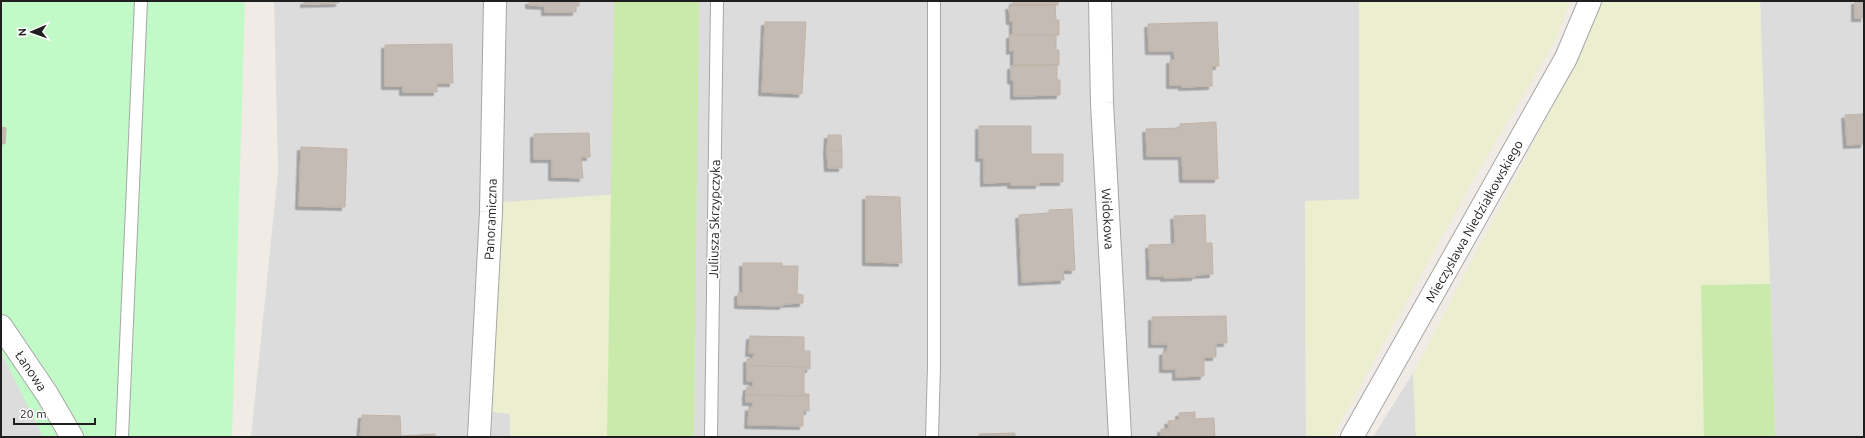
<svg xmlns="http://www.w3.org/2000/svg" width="1865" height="438" font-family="Ubuntu,sans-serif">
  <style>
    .residential { fill: #dddcdc }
    .farmland { fill: #eceed0 }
    .grass { fill: #c9eaab }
    .park { fill: #c2fac7 }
    .building { fill: #c4bcb4; stroke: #c1b3a7; filter: url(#shadow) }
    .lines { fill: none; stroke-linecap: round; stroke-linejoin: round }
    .service-casing { stroke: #a6a6a6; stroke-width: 14 }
    .minor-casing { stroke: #a6a6a6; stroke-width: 24 }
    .service { stroke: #fff; stroke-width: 12 }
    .minor { stroke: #fff; stroke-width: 22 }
    .labels { text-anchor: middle; stroke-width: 4; stroke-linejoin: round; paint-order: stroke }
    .street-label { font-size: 13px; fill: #1f1f1f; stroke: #fff }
  </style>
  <defs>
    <filter id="shadow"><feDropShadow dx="-3.5" dy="3.5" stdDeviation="0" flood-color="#0004"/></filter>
  </defs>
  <rect width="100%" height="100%" fill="#f0ece5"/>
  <!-- residential -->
  <g class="residential">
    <path d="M1 1 80 437H1Z"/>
    <path d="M274 1H1359L1360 200 1305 202 1306 437H251L278 172Z"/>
    <path d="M1760 1H1864V437H1775Z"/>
    <path d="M1413 373 1416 437H1373Z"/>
  </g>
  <!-- farmland -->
  <g class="farmland">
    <path d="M1359 1H1570L1555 41 1472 182 1332 437H1306L1305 201 1359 199Z"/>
    <path d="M1600 1H1760L1770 284 1701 285 1704 437H1416L1413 373 1579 56Z"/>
    <path d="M620 194 624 437H510V414L491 412 503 202Z"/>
  </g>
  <!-- grass -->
  <g class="grass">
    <path d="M614 1H699L694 437H607Z"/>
    <path d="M1770 284 1775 437H1704L1701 285Z"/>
  </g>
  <!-- park -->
  <path class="park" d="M1 1H245L232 437H43L1 352Z"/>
  <!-- building -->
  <g class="building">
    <path d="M304 1H339V3L304 4Z"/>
    <path d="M529 1H579V6H576V12H545V6L529 5Z"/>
    <rect x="1013" y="1" width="45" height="4"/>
    <rect x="1855" y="1" width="9" height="17"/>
    <path d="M1055 5 1056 20H1059V35H1013V21H1010L1009 6Z"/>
    <path d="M765 22H806L802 94 762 92Z"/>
    <path d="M1217 22 1219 66H1212V86L1182 87V85H1170V60H1175L1174 51H1149L1148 24Z"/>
    <path d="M1010 35H1056V50H1059V65H1014V50L1010 51Z"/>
    <path d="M452 44 453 83H437V92H403V86H385V45Z"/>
    <path d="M1057 65V80H1060V95L1014 96V81L1011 80V66Z"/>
    <path d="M1864 114V144L1847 145 1845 115Z"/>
    <path d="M1216 122 1218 179H1183L1182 156H1147L1146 129 1180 128V124Z"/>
    <path d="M979 126H1031V154H1063V182H1039V185H1011V182L984 183V158H979Z"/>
    <path d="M1 127 6 128 5 144 1 143Z"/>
    <path d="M589 133 590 157H581L583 178 552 177V159H534V134Z"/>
    <path d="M828 135H841L842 151H827Z"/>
    <path d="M301 147 347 149 345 207 299 206Z"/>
    <path d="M827 151H842V168H828Z"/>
    <path d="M866 196 900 197 902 263 866 262Z"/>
    <path d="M1072 209 1075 270H1063L1064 280 1022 282 1019 215 1049 213V210Z"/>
    <path d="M1205 215 1206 243H1212L1213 274 1195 275V277L1164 278V276H1150L1149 245 1175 244 1174 216Z"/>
    <path d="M743 263H782V266H798L797 294 803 295V303L783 304V306L738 305V293H743Z"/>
    <path d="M1226 316 1227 343H1216V357H1204V376L1176 377V369H1163V352L1167 351 1168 344H1152V317Z"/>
    <path d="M750 336 804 337V351H810V367L747 366V359H753L754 353H749Z"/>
    <path d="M747 366 810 367V369H804V394H809V396L746 395 747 387H753V381H747Z"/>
    <path d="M746 395 809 396V411H803V426L748 425 749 407 752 408 753 402H746Z"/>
    <path d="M1195 412V419L1214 418 1215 437H1161V429H1169L1168 421 1179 420V413Z"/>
    <path d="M362 415 400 416 401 436 435 434V437H360Z"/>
    <path d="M1015 433V437H979V434Z"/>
  </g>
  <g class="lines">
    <!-- service casing -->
    <g class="service-casing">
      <g id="service">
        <path d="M122 437 141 1"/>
        <path d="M711 437 717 1"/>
        <path d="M932 437 934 366V1"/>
      </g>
    </g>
    <!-- minor casing -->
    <g class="minor-casing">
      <g id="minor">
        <path id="s1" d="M1100 1 1102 103 1120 437"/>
        <path id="s2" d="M1 326 47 394 72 437"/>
        <path id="s3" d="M479 437 491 212 495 1"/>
        <path id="s4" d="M1352 437 1566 58 1590 1"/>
      </g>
    </g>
    <!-- service -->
    <use href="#service" class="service"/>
    <!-- minor -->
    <use href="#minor" class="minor"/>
  </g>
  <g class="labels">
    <!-- street labels -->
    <g class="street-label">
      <text dy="5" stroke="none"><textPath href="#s3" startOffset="218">Panoramiczna</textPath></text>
      <text transform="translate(714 219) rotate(-89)" y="5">Juliusza Skrzypczyka</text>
      <text dy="5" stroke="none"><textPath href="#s1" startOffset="218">Widokowa</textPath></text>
      <text dy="5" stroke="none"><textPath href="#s4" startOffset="248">Mieczysława Niedziałkowskiego</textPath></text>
      <text dy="5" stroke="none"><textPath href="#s2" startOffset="54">Łanowa</textPath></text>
    </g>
  </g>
  <!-- border -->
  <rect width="1865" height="438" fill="none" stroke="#1f1f1f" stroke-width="4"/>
  <!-- north arrow -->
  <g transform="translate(32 32) rotate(268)" stroke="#ffffff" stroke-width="3" paint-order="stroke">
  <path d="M0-3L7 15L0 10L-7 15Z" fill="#1f1f1f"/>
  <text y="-6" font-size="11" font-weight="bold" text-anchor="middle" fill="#1f1f1f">N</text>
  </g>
  <!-- scale -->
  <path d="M14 418v6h81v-6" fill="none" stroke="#1f1f1f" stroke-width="2"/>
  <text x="20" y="418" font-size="12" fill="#1f1f1f" stroke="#ffffff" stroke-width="3" paint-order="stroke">20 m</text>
</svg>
